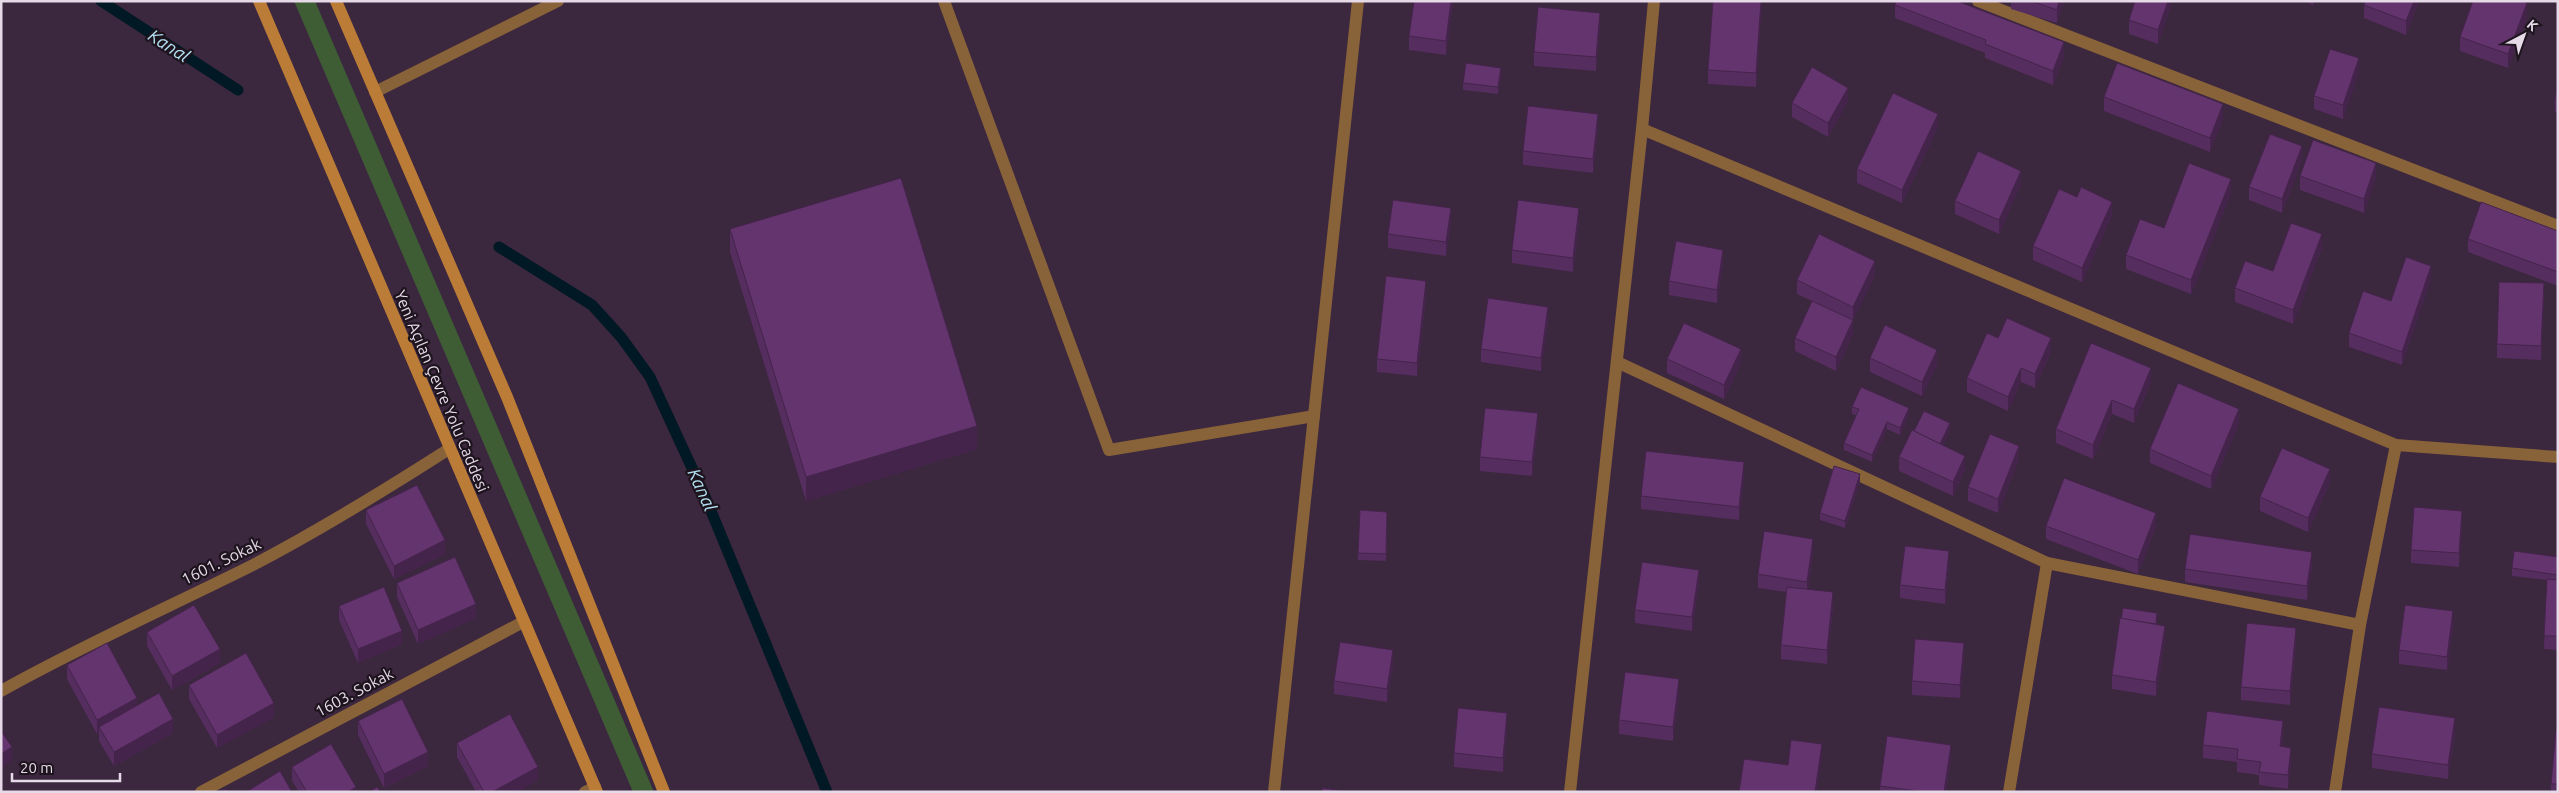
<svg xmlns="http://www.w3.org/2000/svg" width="2559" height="793" font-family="Ubuntu,sans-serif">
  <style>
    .green { fill: #3e5d35 }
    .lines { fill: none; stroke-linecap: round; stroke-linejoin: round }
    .stream { stroke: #001924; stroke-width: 11 }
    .service { stroke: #886239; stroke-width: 12 }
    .minor { stroke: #886239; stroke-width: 12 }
    .secondary { stroke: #ba7c37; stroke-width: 12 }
    .wall { fill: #552d5e }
    .shaded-wall { fill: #45244c }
    .building { fill: #63346d; stroke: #45244c }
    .labels { text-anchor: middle; stroke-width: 4.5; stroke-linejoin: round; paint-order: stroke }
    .street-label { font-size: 16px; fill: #e6d9e8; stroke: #1d141e }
    .water-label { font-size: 18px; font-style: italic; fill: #b3e1f4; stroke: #1d141e }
  </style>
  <rect width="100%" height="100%" fill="#3b273e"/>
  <!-- green -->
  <path class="green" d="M294 1H315L654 792H633Z"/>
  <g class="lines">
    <!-- stream -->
    <g class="stream">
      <path d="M101 1 238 90"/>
      <path d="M499 247 592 305 621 337 650 377 704 494 827 792"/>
    </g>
    <!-- service -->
    <g class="service">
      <path d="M944 1 1109 450 1314 416"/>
      <path d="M375 92 558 1"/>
    </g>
    <!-- minor -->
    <g class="minor">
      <path d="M1978 1 2558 226"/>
      <path d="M1642 129 2396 445 2558 457"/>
      <path d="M1617 362 2047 563 2360 625"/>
      <path d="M1 691C83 645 169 607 253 565 320 530 385 490 449 449"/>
      <path d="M201 792 523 622"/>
      <path d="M585 792 595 787"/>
      <path d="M1274 792 1358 1"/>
      <path d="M1570 792 1642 129 1654 1"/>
      <path d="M2009 792 2047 563"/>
      <path d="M2335 792 2360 625 2396 445"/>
    </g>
    <!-- secondary -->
    <g class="secondary">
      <path d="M259 1 597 792"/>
      <path d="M336 1 507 397 664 792"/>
    </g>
  </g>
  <!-- wall -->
  <g class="wall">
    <path d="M1453 1 1446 55 1409 50V36Z"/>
    <path d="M1713 1H1762L1756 87 1708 84V70Z"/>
    <path d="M2011 1H2064L2057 23 2011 9Z"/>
    <path d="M2135 1H2172L2158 44 2129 34V20Z"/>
    <path d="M2304 1H2314L2313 5Z"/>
    <path d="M2419 1 2406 35 2364 18V5Z"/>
    <path d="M1895 5 2064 56 2053 85 1985 58V53L1895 18Z"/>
    <path d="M2527 17 2508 68 2460 51V37Z"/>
    <path d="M1600 26 1596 71 1534 66V52Z"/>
    <path d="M2359 72 2343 119 2314 109V96Z"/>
    <path d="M1501 75 1498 94 1463 90V83Z"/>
    <path d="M2558 89V113L2555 112V98Z"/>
    <path d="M2104 97 2223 118 2210 152 2104 111Z"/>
    <path d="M1848 101 1828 137 1792 117V103Z"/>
    <path d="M1938 127 1902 203 1857 183V169Z"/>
    <path d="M1598 128 1593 173 1523 165V151Z"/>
    <path d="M2302 160 2282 213 2249 200V187Z"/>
    <path d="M2300 176 2376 177 2364 213 2300 190Z"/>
    <path d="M2021 184 1999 234 1955 214V201Z"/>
    <path d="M2231 193 2191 294 2126 269V255L2164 228Z"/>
    <path d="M2077 197 2112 215 2082 282 2033 260V246Z"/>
    <path d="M1579 221 1573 272 1512 263V250Z"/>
    <path d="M1451 222 1446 256 1388 248V234Z"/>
    <path d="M730 229 977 449 806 501 730 252Z"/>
    <path d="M2558 231V286L2468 252V239Z"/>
    <path d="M2322 248 2293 324 2235 302V288Z"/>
    <path d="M1723 264 1717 303 1669 295V281Z"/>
    <path d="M1875 275 1853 320V334L1836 371 1795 351V338L1812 301 1797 294V280Z"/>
    <path d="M2431 279 2402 365 2349 347V333L2391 301Z"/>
    <path d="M1426 295 1417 376 1377 372V359Z"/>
    <path d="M2544 297 2541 360 2497 358V344Z"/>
    <path d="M1548 321 1541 371 1481 362V349Z"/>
    <path d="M1998 338 2051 352 2035 388 2021 382 2008 411 1967 392V378Z"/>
    <path d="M2091 343 2151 382 2134 423 2112 414 2093 459 2056 443V429Z"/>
    <path d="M1870 358 1937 364 1922 396 1870 372Z"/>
    <path d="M1667 359 1741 363 1724 399 1667 373Z"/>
    <path d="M1852 407 1909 415 1900 435 1887 429 1872 462 1844 450V443L1856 415 1852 414Z"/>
    <path d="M2239 423 2211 489 2150 463V449Z"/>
    <path d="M1538 427 1532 476 1480 471V457Z"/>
    <path d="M1950 430 1943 445 1965 470 1953 496 1899 471V457L1914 431Z"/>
    <path d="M2019 459 1998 513 1968 501V487Z"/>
    <path d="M1744 475 1739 520 1641 509V496Z"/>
    <path d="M1860 481 1845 528 1820 520V513Z"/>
    <path d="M2330 483 2308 532 2260 511V497Z"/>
    <path d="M366 510 445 554 394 579 366 524Z"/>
    <path d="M1387 519 1386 561 1358 560V553Z"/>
    <path d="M2462 525 2459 567 2411 563V550Z"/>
    <path d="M2046 526H2156L2138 574 2046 539Z"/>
    <path d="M1813 552 1808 589 1833 606 1827 664 1781 659V645L1786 592 1758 588V574Z"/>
    <path d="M2558 557V650L2544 649 2547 580 2512 576V568Z"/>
    <path d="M1949 565 1945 604 1900 598V585Z"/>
    <path d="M2312 566 2307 600 2185 582V569Z"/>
    <path d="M397 583 476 618 418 644 397 597Z"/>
    <path d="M1699 584 1692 631 1635 623V610Z"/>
    <path d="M339 606 402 644 358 663 339 620Z"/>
    <path d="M2157 620V624L2165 639 2156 696 2112 689V675Z"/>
    <path d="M2453 625 2447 670 2399 664V650Z"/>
    <path d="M147 632 220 663 172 690 147 646Z"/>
    <path d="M2296 641 2290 705 2241 700V687Z"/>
    <path d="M1964 656 1960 698 1912 695V681Z"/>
    <path d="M1393 663 1387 702 1334 694V681Z"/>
    <path d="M67 665 137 705 173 733 114 766 99 741V732L97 734 67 679Z"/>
    <path d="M189 685 274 717 217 748 189 699Z"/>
    <path d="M1679 693 1673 741 1619 734V720Z"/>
    <path d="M358 721 428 766 384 788 358 735Z"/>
    <path d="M1507 726 1503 772 1454 767V753Z"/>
    <path d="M2558 730V792H2551V784Z"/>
    <path d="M2455 732 2448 779 2372 768V754Z"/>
    <path d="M2283 734 2282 746 2291 762 2288 789 2259 785V775L2237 772V762L2203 758V745Z"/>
    <path d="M457 743 538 780 517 792H476L457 757Z"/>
    <path d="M1951 758 1946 792H1880V786Z"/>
    <path d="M292 767 356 792H299L292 781Z"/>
  </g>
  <!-- shaded-wall -->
  <g class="shaded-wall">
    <path d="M1451 1H1453L1446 55V41Z"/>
    <path d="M1761 1H1762L1756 87V73Z"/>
    <path d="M2059 1H2064L2057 23V10Z"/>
    <path d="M2168 1H2172L2158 44V30Z"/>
    <path d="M2414 1H2419L2406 35V21Z"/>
    <path d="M2527 3V17L2508 68V54Z"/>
    <path d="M1600 13V26L1596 71V57Z"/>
    <path d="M2064 42V56L2053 85V71Z"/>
    <path d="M2359 58V72L2343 119V105Z"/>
    <path d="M1501 68V75L1498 94V87Z"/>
    <path d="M1848 88V101L1828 137V123Z"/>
    <path d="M2223 104V118L2210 152V138Z"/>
    <path d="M1598 114V128L1593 173V159Z"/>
    <path d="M1938 114V127L1902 203V190Z"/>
    <path d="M2302 146V160L2282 213V199Z"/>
    <path d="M2376 163V177L2364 213V199Z"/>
    <path d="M2021 171V184L1999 234V220Z"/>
    <path d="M2231 179V193L2191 294V280Z"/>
    <path d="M2112 202V215L2082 282V268Z"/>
    <path d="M1451 208V222L1446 256V242Z"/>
    <path d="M1579 208V221L1573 272V258Z"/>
    <path d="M2322 234V248L2293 324V310Z"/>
    <path d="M1723 250V264L1717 303V290Z"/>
    <path d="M1875 261V275L1853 320V334L1836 371V357L1853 321V307Z"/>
    <path d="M2431 266V279L2402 365V352Z"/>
    <path d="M1426 281V295L1417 376V363Z"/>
    <path d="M2544 283V297L2541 360V346Z"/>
    <path d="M1548 307V321L1541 371V358Z"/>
    <path d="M2051 338V352L2035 388V374Z"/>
    <path d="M1741 349V363L1724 399V385Z"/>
    <path d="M1937 350V364L1922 396V382Z"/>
    <path d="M2021 368V382L2008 411V397Z"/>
    <path d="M2151 368V382L2134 423V409Z"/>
    <path d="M2112 400V414L2093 459V445Z"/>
    <path d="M1909 408V415L1900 435V428Z"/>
    <path d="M2239 409V423L2211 489V476Z"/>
    <path d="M1538 413V427L1532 476V462Z"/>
    <path d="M1887 422V429L1872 462V455Z"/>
    <path d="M1950 423V430L1938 456V449Z"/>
    <path d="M977 426V449L806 501V477Z"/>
    <path d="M2019 446V459L1998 513V499Z"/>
    <path d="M1965 456V470L1953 496V482Z"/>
    <path d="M1744 462V475L1739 520V507Z"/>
    <path d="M2330 469V483L2308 532V518Z"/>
    <path d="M1860 474V481L1845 528V521Z"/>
    <path d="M2462 511V525L2459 567V553Z"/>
    <path d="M2156 513V526L2138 574V560Z"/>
    <path d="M1813 539V552L1807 596V582Z"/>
    <path d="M445 540V554L394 579V566Z"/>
    <path d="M1949 551V565L1945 604V590Z"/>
    <path d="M2312 552V566L2307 600V586Z"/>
    <path d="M1699 570V584L1692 631V617Z"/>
    <path d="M1833 592V606L1827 664V650Z"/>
    <path d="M476 604V618L418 644V630Z"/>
    <path d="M2453 611V625L2447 670V657Z"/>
    <path d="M2165 626V639L2156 696V682Z"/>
    <path d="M2296 628V641L2290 705V691Z"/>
    <path d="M402 631V644L358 663V649Z"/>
    <path d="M1964 643V656L1960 698V685Z"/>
    <path d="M220 649V663L172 690V676Z"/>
    <path d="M1393 650V663L1387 702V689Z"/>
    <path d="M1679 679V693L1673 741V727Z"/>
    <path d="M137 698V711L99 727V732L97 734V720Z"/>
    <path d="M274 703V717L217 748V735Z"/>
    <path d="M1507 713V726L1503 772V758Z"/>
    <path d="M2455 718V732L2448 779V765Z"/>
    <path d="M173 719V733L114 766V752Z"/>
    <path d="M2283 721V734L2280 760V746Z"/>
    <path d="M1822 744V758L1817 792H1815Z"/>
    <path d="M1951 745V758L1946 792H1944Z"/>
    <path d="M12 747V761L1 768V754Z"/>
    <path d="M2291 748V762L2288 789V775Z"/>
    <path d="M428 752V766L384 788V774Z"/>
    <path d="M538 767V780L517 792H492Z"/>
    <path d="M356 787V792H348Z"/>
  </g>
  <!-- building -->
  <g class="building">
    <path d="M1414 1H1451L1446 41 1409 36Z"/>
    <path d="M1713 1H1761L1756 73 1708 70Z"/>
    <path d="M1896 1H1957L2064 42 2053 71 1985 44 1986 40 1895 5Z"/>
    <path d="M2031 1H2059L2057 10Z"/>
    <path d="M2135 1H2168L2158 30 2129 20Z"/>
    <path d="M2365 1H2414L2406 21 2364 5Z"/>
    <path d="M2473 1H2522L2527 3 2508 54 2460 37Z"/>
    <path d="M1538 7 1600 13 1596 57 1534 52Z"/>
    <path d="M2330 49 2359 58 2343 105 2314 96Z"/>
    <path d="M1466 63 1501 68 1498 87 1463 83Z"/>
    <path d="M2117 63 2223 104 2210 138 2104 97Z"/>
    <path d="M1812 67 1848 88 1828 123 1792 103Z"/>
    <path d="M2558 89V99L2555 98Z"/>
    <path d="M1893 93 1938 114 1902 190 1857 169Z"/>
    <path d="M1528 106 1598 114 1593 159 1523 151Z"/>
    <path d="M2270 134 2302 146 2282 199 2249 187Z"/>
    <path d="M2313 140 2376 163 2364 199 2300 176Z"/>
    <path d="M1978 151 2021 171 1999 220 1955 201Z"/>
    <path d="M2189 163 2231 179 2191 280 2126 255 2140 219 2164 228Z"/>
    <path d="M901 178 977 426 806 477 730 229Z"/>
    <path d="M2081 187 2112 202 2082 268 2033 246 2059 189 2077 197Z"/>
    <path d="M1393 200 1451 208 1446 242 1388 234Z"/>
    <path d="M1518 200 1579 208 1573 258 1512 250Z"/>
    <path d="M2481 202 2558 231V272L2468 239Z"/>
    <path d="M2291 223 2322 234 2293 310 2235 288 2245 261 2273 271Z"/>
    <path d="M1819 234 1875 261 1853 307 1797 280Z"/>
    <path d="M1676 241 1723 250 1717 290 1669 281Z"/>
    <path d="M2406 257 2431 266 2402 352 2349 333 2363 291 2391 301Z"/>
    <path d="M1386 276 1426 281 1417 363 1377 359Z"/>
    <path d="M2499 282 2544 283 2541 346 2497 344Z"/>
    <path d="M1488 298 1548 307 1541 358 1481 349Z"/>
    <path d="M1812 301 1853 320 1836 357 1795 338Z"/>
    <path d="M2007 318 2051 338 2035 374 2021 368 2008 397 1967 378 1987 333 1998 338Z"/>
    <path d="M1684 323 1741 349 1724 385 1667 359Z"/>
    <path d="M1885 325 1937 350 1922 382 1870 358Z"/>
    <path d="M2091 343 2151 368 2134 409 2112 400 2093 445 2056 429Z"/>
    <path d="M2178 383 2239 409 2211 476 2150 449Z"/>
    <path d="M1861 387 1909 408 1900 428 1887 422 1872 455 1844 443 1859 409 1852 407Z"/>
    <path d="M1485 408 1538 413 1532 462 1480 457Z"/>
    <path d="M1924 411 1950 423 1940 444 1914 431Z"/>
    <path d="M1912 430 1965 456 1953 482 1899 457Z"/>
    <path d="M1990 434 2019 446 1998 499 1968 487Z"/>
    <path d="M2282 448 2330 469 2308 518 2260 497Z"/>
    <path d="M1646 451 1744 462 1739 507 1641 496Z"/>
    <path d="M1834 466 1860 474 1845 521 1820 513Z"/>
    <path d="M2064 478 2156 513 2138 560 2046 526Z"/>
    <path d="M417 485 445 540 394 566 366 510Z"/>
    <path d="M2414 507 2462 511 2459 553 2411 550Z"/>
    <path d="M1360 510 1387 512 1386 554 1358 553Z"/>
    <path d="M1764 531 1813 539 1807 582 1758 574Z"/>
    <path d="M2190 534 2312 552 2307 586 2185 569Z"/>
    <path d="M1905 546 1949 551 1945 590 1900 585Z"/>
    <path d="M2514 551 2558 557 2557 575 2512 568Z"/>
    <path d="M455 557 476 604 418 630 397 583Z"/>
    <path d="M1642 562 1699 570 1692 617 1635 610Z"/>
    <path d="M2547 579 2558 580V636H2544Z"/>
    <path d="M384 587 402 631 358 649 339 606Z"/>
    <path d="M1787 587 1833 592 1827 650 1781 645Z"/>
    <path d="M194 605 220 649 172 676 147 632Z"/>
    <path d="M2405 605 2453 611 2447 657 2399 650Z"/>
    <path d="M2123 608 2157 613 2156 624 2121 619Z"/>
    <path d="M2120 618 2165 626 2156 682 2112 675Z"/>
    <path d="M2247 623 2296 628 2290 691 2241 687Z"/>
    <path d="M1915 639 1964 643 1960 685 1912 681Z"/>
    <path d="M1340 642 1393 650 1387 689 1334 681Z"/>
    <path d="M107 643 137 698 97 720 67 665Z"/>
    <path d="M246 653 274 703 217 735 189 685Z"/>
    <path d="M1625 672 1679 679 1673 727 1619 720Z"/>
    <path d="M159 693 173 719 114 752 99 727Z"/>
    <path d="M402 699 428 752 384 774 358 721Z"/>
    <path d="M2379 707 2455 718 2448 765 2372 754Z"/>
    <path d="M1458 708 1507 713 1503 758 1454 753Z"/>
    <path d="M2207 711 2283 721 2280 746 2291 748 2288 775 2259 772 2261 762 2237 759 2238 749 2203 745Z"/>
    <path d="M510 714 538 767 492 792H484L457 743Z"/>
    <path d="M2556 730H2558V784H2551Z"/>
    <path d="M1 731 12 747 1 754Z"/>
    <path d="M1887 736 1951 745 1944 792H1924L1880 786Z"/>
    <path d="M1791 740 1822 744 1815 792H1739L1744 759 1788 765Z"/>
    <path d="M331 744 356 787 348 792H307L292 767Z"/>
    <path d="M280 771 292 792H246Z"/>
    <path d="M377 787 381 792H369Z"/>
    <path d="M1322 788 1352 792H1322Z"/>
    <path d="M226 789 228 792H221Z"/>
  </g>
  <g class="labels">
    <!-- street labels -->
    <g class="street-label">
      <text transform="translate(442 391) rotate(67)" y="6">Yeni Açılan Çevre Yolu Caddesi</text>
      <text transform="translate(221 561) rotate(-26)" y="6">1601. Sokak</text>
      <text transform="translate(354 692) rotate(-28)" y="6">1603. Sokak</text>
    </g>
    <!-- water labels -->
    <g class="water-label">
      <text transform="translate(169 46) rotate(33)" y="6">Kanal</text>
      <text transform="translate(702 490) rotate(66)" y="6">Kanal</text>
    </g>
  </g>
  <!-- border -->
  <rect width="2559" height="793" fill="none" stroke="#e6d9e8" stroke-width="5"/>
  <!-- north arrow -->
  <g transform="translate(2524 35) rotate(41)" stroke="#1d141e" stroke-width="4" paint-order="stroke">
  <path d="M0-4L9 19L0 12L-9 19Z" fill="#e6d9e8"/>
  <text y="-8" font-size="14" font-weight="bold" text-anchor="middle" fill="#e6d9e8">K</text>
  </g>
  <!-- scale -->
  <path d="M12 773v8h108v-8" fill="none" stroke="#e6d9e8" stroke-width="2.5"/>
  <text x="20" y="773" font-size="15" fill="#e6d9e8" stroke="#1d141e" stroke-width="4" paint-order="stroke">20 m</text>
</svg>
